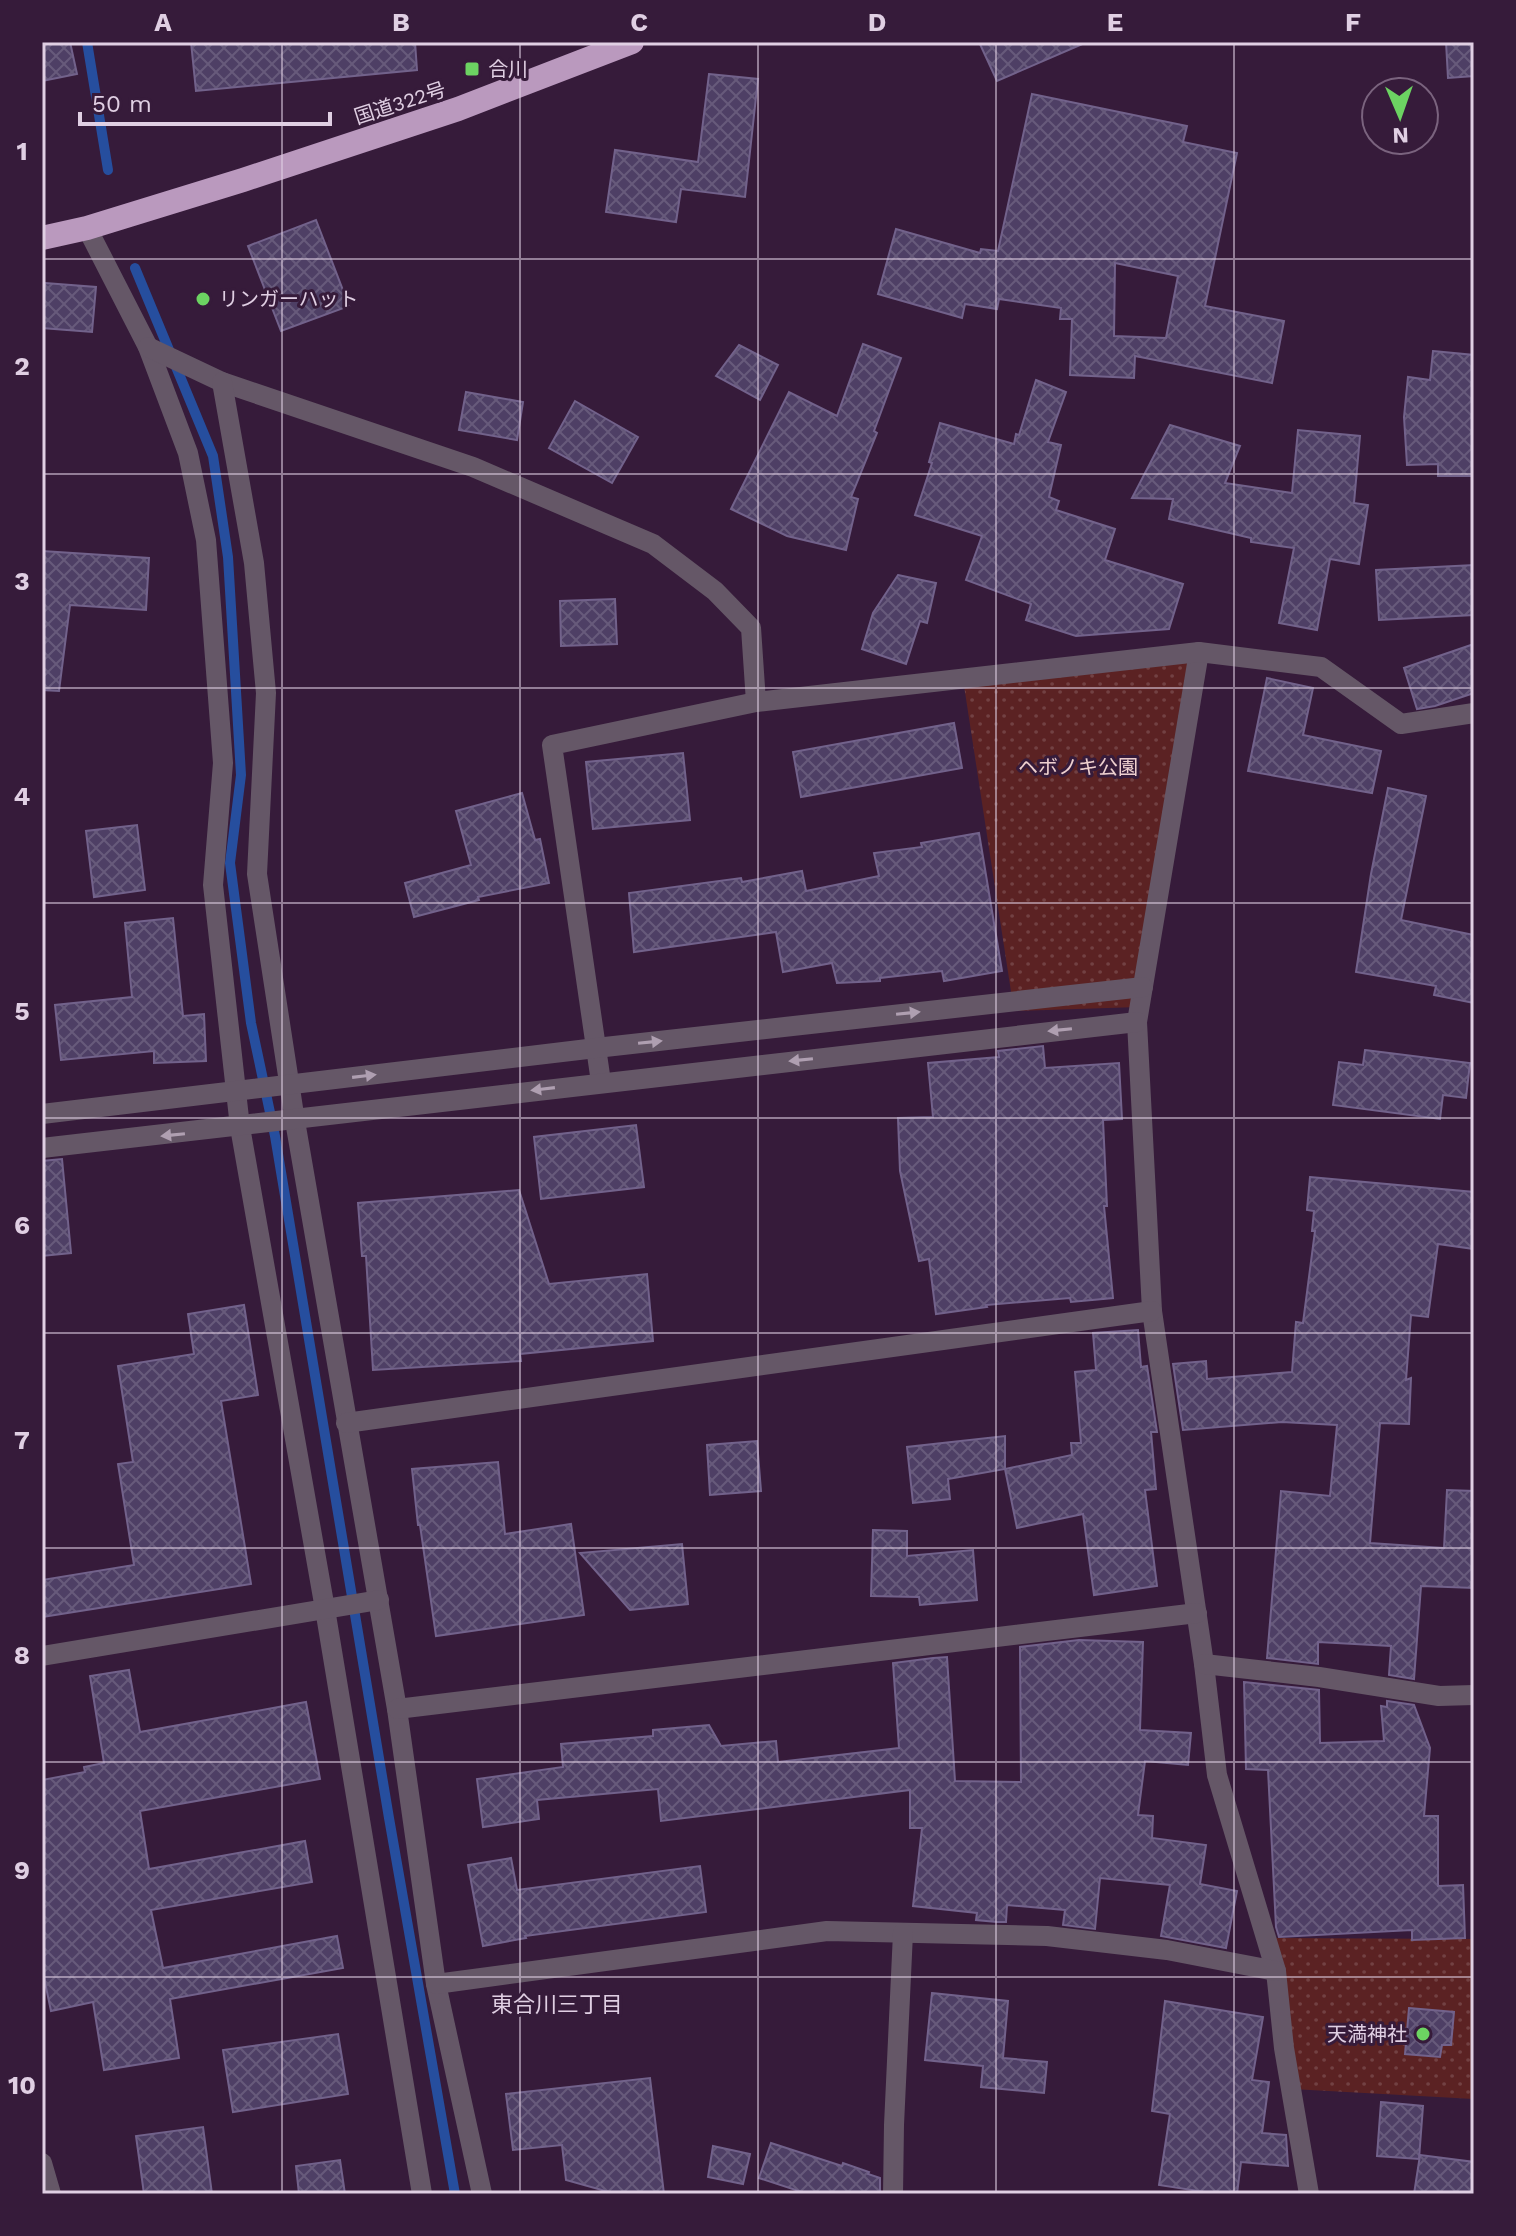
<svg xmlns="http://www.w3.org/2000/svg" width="1516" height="2236" font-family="'Work Sans','Noto Sans JP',sans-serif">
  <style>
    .grass { fill: url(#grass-dots) }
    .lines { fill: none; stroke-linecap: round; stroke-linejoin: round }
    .stream { stroke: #264e9e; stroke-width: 10 }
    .building { fill: url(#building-cross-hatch); stroke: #72628b; stroke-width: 2; fill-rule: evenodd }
    .minor { stroke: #655767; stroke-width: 20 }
    .highway { stroke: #ba99be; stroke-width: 24 }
    .oneway { fill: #af9fb1 }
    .grid { fill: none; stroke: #e0cfe3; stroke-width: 2; stroke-opacity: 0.55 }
    .poi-dot { fill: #6cd362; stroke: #361b3a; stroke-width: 3 }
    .labels { text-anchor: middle; stroke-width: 6; stroke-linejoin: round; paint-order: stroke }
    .poi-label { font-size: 20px; fill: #e0cfe3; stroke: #361b3a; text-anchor: start }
    .street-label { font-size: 20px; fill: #e0cfe3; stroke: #361b3a }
    .park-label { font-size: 20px; fill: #eed0cf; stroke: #361b3a }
    .neighbourhood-label { font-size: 22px; fill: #e0cfe3; stroke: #361b3a }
    .neatline { fill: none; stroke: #e0cfe3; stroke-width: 3 }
    .grid-label { font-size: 26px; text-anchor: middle; font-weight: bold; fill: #e0cfe3 }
  </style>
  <defs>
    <pattern id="grass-dots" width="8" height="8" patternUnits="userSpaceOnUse" patternTransform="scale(2)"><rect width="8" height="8" fill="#5b2223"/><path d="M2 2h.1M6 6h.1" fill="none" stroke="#724143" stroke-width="1.8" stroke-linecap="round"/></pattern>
    <pattern id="building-cross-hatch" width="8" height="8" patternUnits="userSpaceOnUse" patternTransform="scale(2)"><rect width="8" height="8" fill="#4e3f65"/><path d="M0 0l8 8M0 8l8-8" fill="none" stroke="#675a7b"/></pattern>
  </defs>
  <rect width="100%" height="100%" fill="#361b3a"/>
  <!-- grass -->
  <g class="grass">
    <path d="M1199 652 1138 1007 1014 1011 963 679Z"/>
    <path d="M1264 1931 1277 1938 1472 1939 1474 1942V2099L1292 2089Z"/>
  </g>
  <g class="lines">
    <!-- stream -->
    <g class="stream">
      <path d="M87 42 108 170"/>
      <path d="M135 268 213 456 228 557 241 775 230 863 251 1023 275 1136 389 1818 455 2194"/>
    </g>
  </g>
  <!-- building -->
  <g class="building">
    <path d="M42 42H70L77 74 42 81Z"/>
    <path d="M191 42H415L417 70 196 91Z"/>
    <path d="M979 42H1087L997 81Z"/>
    <path d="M1446 42H1474V76L1448 78Z"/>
    <path d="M709 74 758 79 745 197 681 189 676 222 606 212 615 150 698 162Z"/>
    <path d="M1032 94 1187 126 1183 142 1237 153 1205 306 1284 321 1272 383 1135 356 1134 378 1070 375 1072 319H1060L1061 308 999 299 997 309 965 304 962 318 878 294 896 229 980 253 981 249 998 251ZM1115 263 1178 276 1166 338 1114 336Z"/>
    <path d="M316 220 349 306 281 331 248 246Z"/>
    <path d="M45 283 96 287 92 332 42 328Z"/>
    <path d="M863 344 901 358 874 431 877 433 851 497 858 499 846 550 787 536 731 509 789 392 837 416Z"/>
    <path d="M739 345 778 365 760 400 716 376Z"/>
    <path d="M1433 351 1474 355V476H1438V464L1407 465 1404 417 1408 377 1430 380Z"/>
    <path d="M1036 380 1066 392 1048 442 1061 445 1049 497 1059 501 1056 510 1115 529 1105 560 1183 584 1169 629 1076 636 1026 620 1031 604 966 580 982 536 915 515 932 463 929 462 940 423 1014 444 1016 434 1019 435Z"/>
    <path d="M466 392 523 402 517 440 459 430Z"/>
    <path d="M575 401 638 437 612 483 549 448Z"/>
    <path d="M1170 425 1240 446 1225 483 1292 493 1298 430 1360 436 1354 503 1368 505 1359 564 1330 559 1317 630 1279 623 1294 548 1251 542V538L1169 519 1173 499 1132 498Z"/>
    <path d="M42 551 149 558 146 610 70 605 59 691 42 690Z"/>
    <path d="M1474 565V615L1379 620 1376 570Z"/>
    <path d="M898 575 936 583 927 623 920 621 906 664 862 649 873 613Z"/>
    <path d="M615 599 617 644 561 646 560 601Z"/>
    <path d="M1474 644V693L1435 706 1417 709 1404 668Z"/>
    <path d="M1267 678 1313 688 1303 735 1381 751 1372 793 1248 771Z"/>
    <path d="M954 723 962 768 801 797 793 752Z"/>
    <path d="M683 753 690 820 593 829 586 762Z"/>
    <path d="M1388 788 1426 796 1401 920 1474 935V1003L1434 995 1436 986 1356 972 1371 874Z"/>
    <path d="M522 793 535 840 540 839 549 883 478 897 479 900 414 917 405 883 471 865 456 811Z"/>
    <path d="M137 825 145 890 94 897 86 831Z"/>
    <path d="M979 833 1002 971 944 981 942 971 880 978V981L837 983 832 963 783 972 776 932 634 952 629 893 741 878 742 882 802 871 806 891 879 876 874 853 922 847 921 843Z"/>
    <path d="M173 918 183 1016 204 1014 206 1061 154 1063V1051L61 1060 55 1005 132 997 125 923Z"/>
    <path d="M1043 1046 1045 1068 1119 1063 1122 1119 1103 1120 1107 1206H1104L1113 1298 1071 1302 1070 1298 986 1305 987 1307 936 1314 929 1259 919 1261 900 1171 898 1118 933 1117 928 1063 999 1057 998 1051Z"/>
    <path d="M1365 1050 1470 1063 1466 1098 1443 1095 1440 1119 1333 1105 1339 1062 1363 1065Z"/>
    <path d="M636 1125 644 1187 541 1199 534 1137Z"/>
    <path d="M62 1159 71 1253 42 1256V1161Z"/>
    <path d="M1310 1177 1474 1192V1249L1438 1244 1428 1317 1411 1315 1406 1380 1411 1378 1409 1424 1380 1423 1370 1543 1444 1548 1447 1490 1474 1491V1588L1421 1586 1414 1679 1389 1675 1391 1646 1318 1642V1664L1267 1658 1281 1491 1330 1496 1337 1425 1282 1422 1183 1430 1173 1364 1206 1361 1207 1379 1292 1372 1296 1322 1303 1323 1315 1231H1312L1314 1211 1307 1210Z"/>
    <path d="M519 1190 549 1284 647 1274 653 1341 520 1354 521 1361 373 1370 366 1256H362L358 1203Z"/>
    <path d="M244 1305 258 1395 221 1401 251 1584 42 1617V1580L134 1565 118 1464 133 1462 118 1366 194 1354 188 1314Z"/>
    <path d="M1138 1330 1141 1367 1147 1366 1157 1432H1151L1156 1489 1145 1490 1157 1586 1094 1595 1083 1514 1017 1528 1005 1469 1072 1455 1071 1443H1081L1075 1372 1096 1370 1093 1333Z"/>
    <path d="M1005 1436V1469L948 1479 950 1499 913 1503 907 1447Z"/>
    <path d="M757 1441 761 1491 710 1495 707 1445Z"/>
    <path d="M498 1462 505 1534 571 1524 584 1615 436 1636 420 1525H418L412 1469Z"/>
    <path d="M873 1530 907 1531V1556L973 1550 977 1600 920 1605 919 1597 871 1596Z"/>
    <path d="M682 1544 688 1604 630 1610 580 1553Z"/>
    <path d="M1079 1640 1143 1642 1140 1730 1191 1733 1188 1765 1145 1761 1138 1815 1153 1816 1152 1838 1206 1845 1200 1884 1237 1891 1226 1948 1161 1936 1170 1885 1100 1878 1095 1929 1063 1925 1065 1910 1007 1905 1006 1922H997L976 1920 977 1913 913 1906 922 1828H910V1790L661 1821 658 1789 537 1800 539 1819 483 1827 477 1779 563 1767 561 1744 653 1736V1730L709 1725 721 1746 776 1741 778 1762 899 1748 893 1663 933 1658 947 1657 955 1781 1021 1782 1020 1647Z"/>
    <path d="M129 1670 140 1732 306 1702 320 1779 140 1811 149 1869 305 1841 312 1882 151 1910 163 1968 337 1936 343 1968 170 1999 179 2058 104 2070 93 2002 51 2011 42 1968V1780L85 1772 84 1767 104 1763 90 1676Z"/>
    <path d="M1244 1682 1319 1690 1320 1743 1384 1741 1381 1706 1387 1707V1701L1414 1705 1430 1748 1424 1816H1438V1886L1463 1885 1465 1938 1412 1940V1930L1279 1937 1276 1927 1268 1770 1246 1769Z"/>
    <path d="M511 1858 517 1890 700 1866 706 1912 525 1936 526 1938 483 1946 468 1865Z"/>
    <path d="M932 1993 1008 2001 1003 2058 1047 2062 1044 2093 981 2087 983 2066 925 2060Z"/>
    <path d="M1165 2001 1263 2017 1252 2080 1269 2082 1262 2133 1286 2135 1288 2166 1241 2162 1237 2194H1218L1159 2185 1170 2114 1152 2111Z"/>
    <path d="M1409 2008 1454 2012 1451 2045H1442L1440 2057 1405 2054Z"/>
    <path d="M338 2034 348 2094 233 2112 223 2050Z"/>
    <path d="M650 2078 664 2194H616L566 2180 562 2145 513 2150 506 2094Z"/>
    <path d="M1381 2102 1423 2106 1419 2159 1377 2156Z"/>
    <path d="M203 2127 212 2194H144L136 2136Z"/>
    <path d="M771 2143 842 2166 843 2163 869 2172 868 2174 880 2178V2194H808L759 2178Z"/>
    <path d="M713 2146 750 2154 743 2184 708 2177Z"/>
    <path d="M1420 2155 1474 2162V2194H1414Z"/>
    <path d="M340 2160 345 2194H299L296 2166Z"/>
  </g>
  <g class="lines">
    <!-- minor -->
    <g class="minor">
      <path d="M87 228 148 347 188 453 206 540 223 763 213 885 240 1127 325 1609 422 2194"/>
      <path d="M148 347 222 382 473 467 653 544 715 591 751 628 756 702"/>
      <path d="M222 382 254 563 266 693 257 874 295 1121 397 1709 436 1984 482 2194"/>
      <path d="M1199 652 1137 1022 1152 1311 1204 1664 1217 1775 1276 1971 1284 2048 1309 2194"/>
      <path d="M601 1082 552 745 756 702 1199 652 1321 667 1401 724 1474 713"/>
      <path d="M42 1114 596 1048 1143 987"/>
      <path d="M42 1148 1137 1022"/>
      <path d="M346 1423 1152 1311"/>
      <path d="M42 1656 379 1600"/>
      <path d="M1204 1664 1319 1677 1439 1696 1474 1695"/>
      <path d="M397 1709 1197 1613"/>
      <path d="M436 1984 827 1931 1047 1936 1167 1950 1276 1971"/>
      <path d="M42 2163 51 2194"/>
      <path d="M893 2194 894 2125 903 1933"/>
    </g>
    <!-- highway -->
    <path class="highway" d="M42 238 87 228 243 180 458 109 632 42"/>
  </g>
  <!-- one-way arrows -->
  <defs><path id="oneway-solid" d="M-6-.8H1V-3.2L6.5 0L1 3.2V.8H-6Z" transform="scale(2)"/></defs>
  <g class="oneway">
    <use href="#oneway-solid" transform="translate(908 1013) rotate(-6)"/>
    <use href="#oneway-solid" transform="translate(1060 1030) rotate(174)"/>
    <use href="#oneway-solid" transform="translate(650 1042) rotate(-6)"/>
    <use href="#oneway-solid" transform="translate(801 1060) rotate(174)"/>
    <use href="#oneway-solid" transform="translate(364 1076) rotate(-7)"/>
    <use href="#oneway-solid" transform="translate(543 1089) rotate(173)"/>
    <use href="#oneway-solid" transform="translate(173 1135) rotate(174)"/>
  </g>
  <!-- grid -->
  <path class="grid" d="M282 42V2194M520 42V2194M758 42V2194M996 42V2194M1234 42V2194M42 259H1474M42 474H1474M42 688H1474M42 903H1474M42 1118H1474M42 1333H1474M42 1548H1474M42 1762H1474M42 1977H1474"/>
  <!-- markers -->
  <g class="poi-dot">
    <rect x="464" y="61" width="16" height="16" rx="4"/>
    <circle cx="203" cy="299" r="8"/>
    <circle cx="1423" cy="2034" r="8"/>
  </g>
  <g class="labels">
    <!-- poi labels -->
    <g class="poi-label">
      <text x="488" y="76">合川</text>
      <text x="219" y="306">リンガーハット</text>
      <text x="1407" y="2041" text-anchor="end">天満神社</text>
    </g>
    <!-- street labels -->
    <g class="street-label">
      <text transform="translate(400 103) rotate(-18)" y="7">国道322号</text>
    </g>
    <!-- park labels -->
    <g class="park-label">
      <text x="1078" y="774">ヘボノキ公園</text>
    </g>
    <!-- neighbourhood labels -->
    <g class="neighbourhood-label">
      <text x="557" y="2012">東合川三丁目</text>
    </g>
  </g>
  <!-- border -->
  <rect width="1516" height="2236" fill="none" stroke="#361b3a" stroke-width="88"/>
  <!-- north arrow -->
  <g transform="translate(1400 116) rotate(178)"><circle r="38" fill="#361b3a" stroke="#7a637e" stroke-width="2"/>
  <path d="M0-6L14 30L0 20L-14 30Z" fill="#6cd362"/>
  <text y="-12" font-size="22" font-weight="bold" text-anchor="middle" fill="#e0cfe3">N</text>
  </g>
  <!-- scale -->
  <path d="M80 112v12h250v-12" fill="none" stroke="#e0cfe3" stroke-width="4"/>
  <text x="92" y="112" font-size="24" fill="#e0cfe3" stroke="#361b3a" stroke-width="6" paint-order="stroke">50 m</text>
  <rect x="44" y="44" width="1428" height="2148" class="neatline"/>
  <g class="grid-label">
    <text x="163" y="31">A</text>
    <text x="401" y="31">B</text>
    <text x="639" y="31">C</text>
    <text x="877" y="31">D</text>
    <text x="1115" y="31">E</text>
    <text x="1353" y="31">F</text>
    <text x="22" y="160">1</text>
    <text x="22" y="375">2</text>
    <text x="22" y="590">3</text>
    <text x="22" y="805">4</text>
    <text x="22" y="1020">5</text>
    <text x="22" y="1234">6</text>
    <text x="22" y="1449">7</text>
    <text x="22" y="1664">8</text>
    <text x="22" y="1879">9</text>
    <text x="22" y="2094">10</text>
  </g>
</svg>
